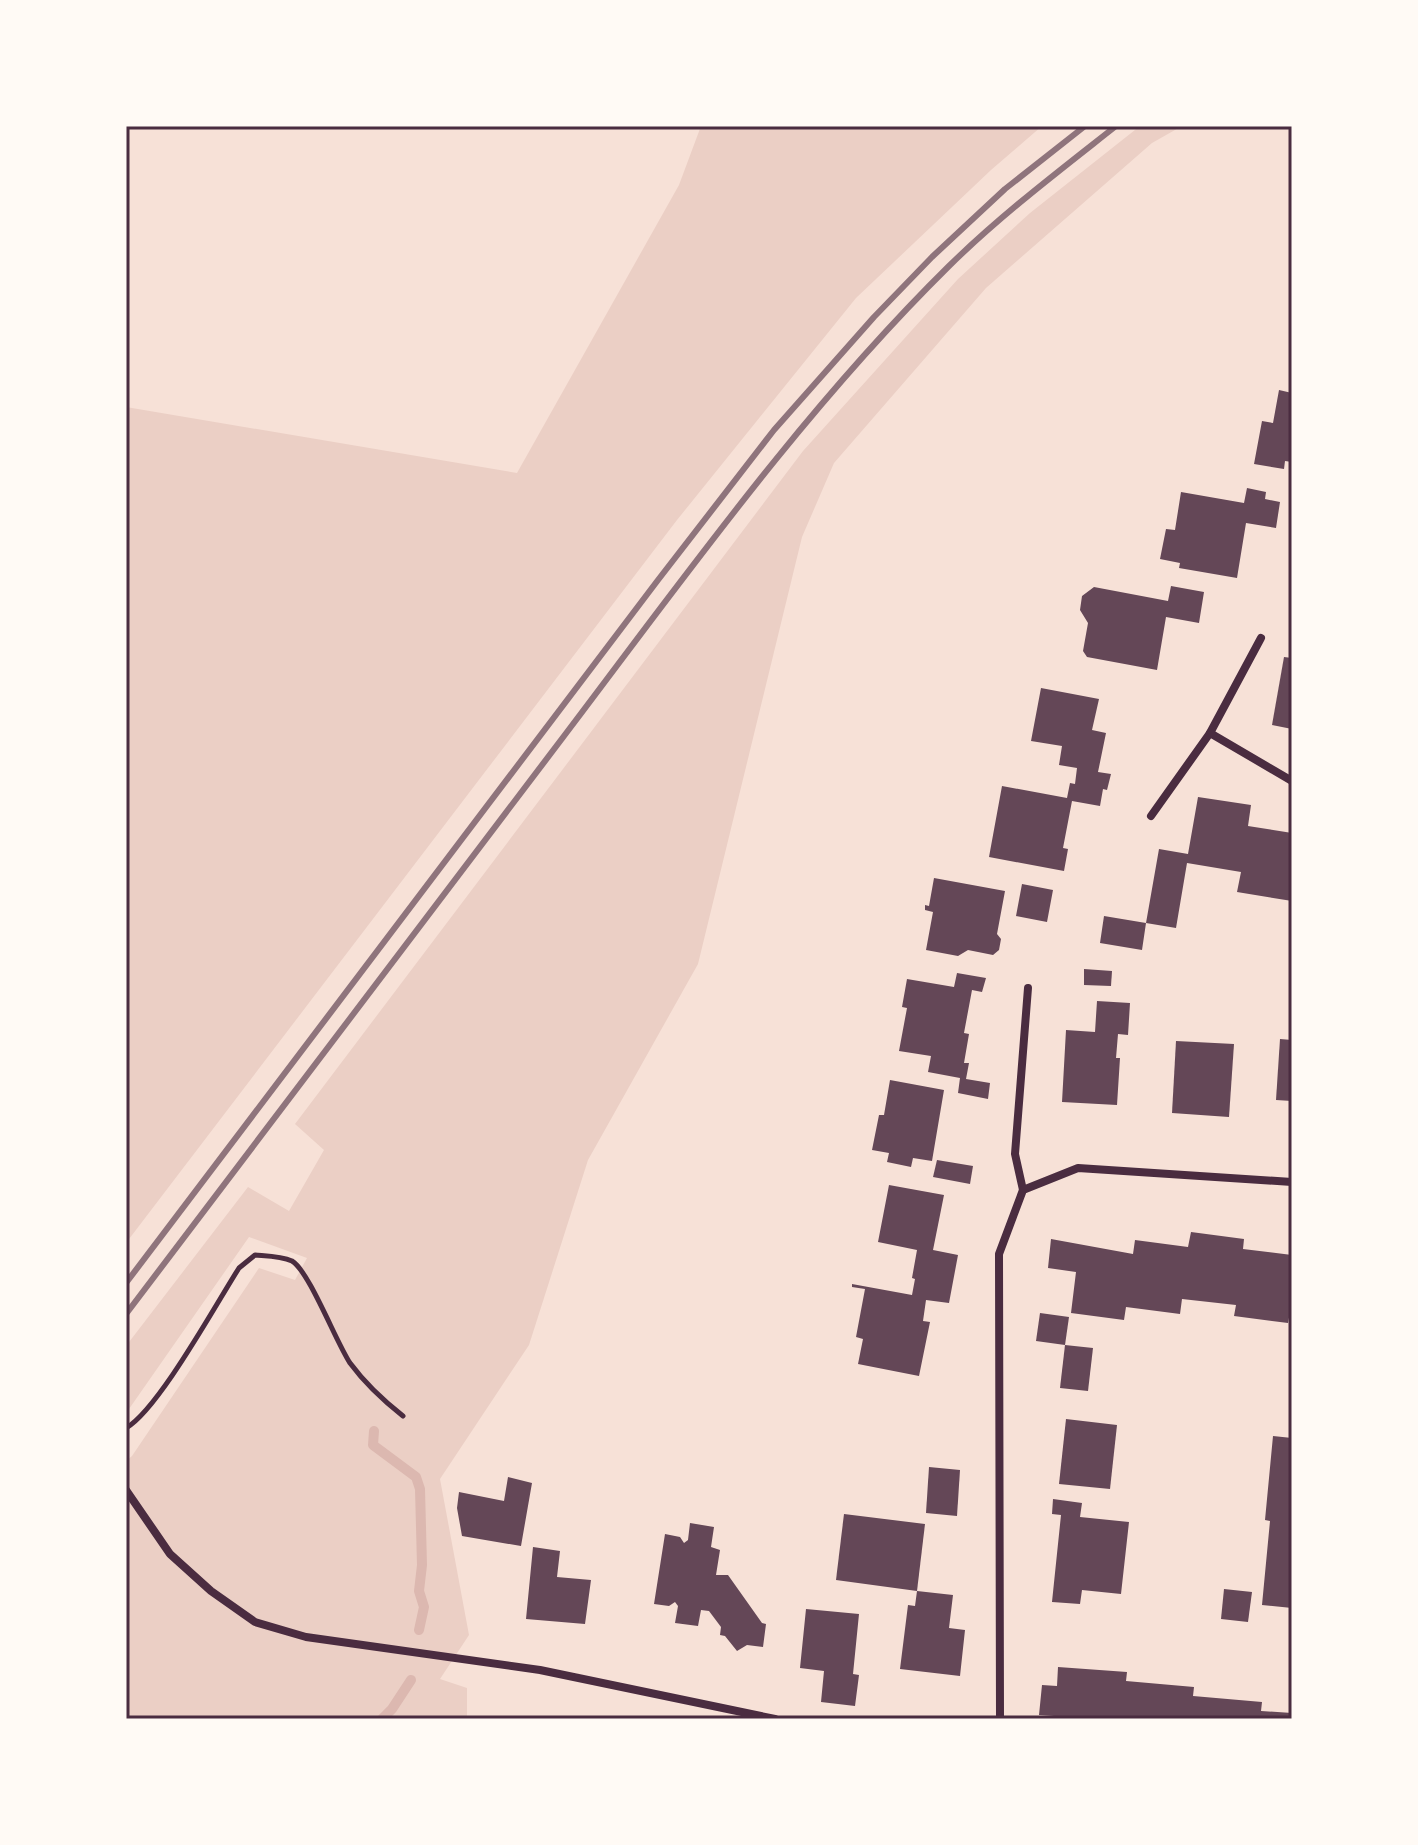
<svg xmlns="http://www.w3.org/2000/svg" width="1418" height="1845" font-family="Literata,serif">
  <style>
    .green { fill: #ebcfc5 }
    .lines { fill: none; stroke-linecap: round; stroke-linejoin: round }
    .stream { stroke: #dcb8b0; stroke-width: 10 }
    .building { fill: #644757 }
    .path { stroke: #4a2c40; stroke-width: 5 }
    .minor { stroke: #4a2c40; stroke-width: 8 }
    .rail { stroke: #8f747c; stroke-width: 6 }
    .neatline { fill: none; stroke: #4a2c40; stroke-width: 3 }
  </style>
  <rect width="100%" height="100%" fill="#f7e1d7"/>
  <!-- green -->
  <g class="green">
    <path d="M701 126H1042L991 170 856 298 677 520 126 1243V407L517 473 679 185Z"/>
    <path d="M1140 126H1182L1152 143 986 288 834 463 802 537 698 964 588 1160 529 1345 440 1479 469 1635 440 1679 467 1688V1719H126V1461L132 1456 259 1268 295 1280 307 1258 249 1237 129 1409 126 1407V1346L248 1187 289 1211 324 1150 295 1124 803 451 958 279 1030 213Z"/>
  </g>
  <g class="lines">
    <!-- stream -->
    <g class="stream">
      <path d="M374 1431 373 1445 416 1477 420 1489 422 1565 419 1591 424 1607 419 1630"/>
      <path d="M382 1719 392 1709 411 1680"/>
    </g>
  </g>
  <!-- building -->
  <g class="building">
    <path d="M1279 390 1292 393V462L1285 461 1284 469 1254 464 1262 421 1273 423Z"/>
    <path d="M1247 488 1266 492 1265 499 1280 502 1276 528 1246 523 1237 578 1179 568 1180 563 1160 559 1166 529 1175 530 1181 492 1244 503Z"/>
    <path d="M1171 586 1204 592 1199 623 1166 617 1157 670 1087 657 1083 651 1088 623 1080 610 1082 596 1094 587 1168 601Z"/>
    <path d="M1284 657 1292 658V729L1272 725Z"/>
    <path d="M1041 688 1099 699 1092 730 1106 733 1098 772 1111 774 1107 790 1103 789 1100 806 1072 801 1063 848 1068 849 1064 871 989 857 1002 786 1067 798 1070 783 1075 784 1077 768 1059 765 1062 746 1031 741Z"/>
    <path d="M1198 797 1251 805 1248 826 1292 833V901L1237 892 1241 872 1187 863 1176 928 1146 923 1142 950 1100 943 1104 916 1146 923 1159 849 1188 854Z"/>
    <path d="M934 878 1005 891 997 934 1001 939 999 950 993 955 968 950 958 956 926 950 933 912 925 910V905L929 906Z"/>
    <path d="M1022 884 1053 890 1047 922 1016 916Z"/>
    <path d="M1084 969 1112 971 1111 986 1084 985Z"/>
    <path d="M957 973 986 978 982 992 972 990 964 1033 969 1034 964 1063H969L966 1079 990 1083 988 1099 958 1093 960 1078 928 1072 931 1056 899 1051 907 1008 902 1007 907 979 954 987Z"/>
    <path d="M1097 1001 1130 1003 1128 1035 1118 1034 1116 1058H1120L1117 1105 1062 1102 1066 1030 1095 1032Z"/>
    <path d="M1280 1039 1292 1040V1101L1276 1100Z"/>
    <path d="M1176 1041 1234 1044 1229 1117 1172 1113Z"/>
    <path d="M890 1080 944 1090 932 1161 913 1158 911 1167 887 1162 889 1153 872 1150 879 1115H884Z"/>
    <path d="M937 1160 973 1166 970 1184 933 1177Z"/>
    <path d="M889 1185 944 1195 933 1250 958 1255 949 1303 926 1300 923 1321 930 1322 919 1376 858 1364 863 1339 856 1337 865 1289 852 1287V1284L912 1295 915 1279 912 1278 917 1250 878 1242Z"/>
    <path d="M1191 1232 1244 1239 1243 1249 1292 1255V1312H1290L1288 1323 1234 1316 1236 1305 1182 1299 1180 1314 1126 1307 1124 1320 1071 1313 1076 1272 1048 1268 1051 1239 1133 1254 1135 1240 1188 1247Z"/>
    <path d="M1040 1313 1069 1317 1065 1345 1036 1341Z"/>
    <path d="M1065 1345 1093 1348 1088 1391 1060 1388Z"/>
    <path d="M1066 1419 1117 1425 1110 1489 1059 1484Z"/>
    <path d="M1273 1436 1292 1438V1608L1262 1605 1270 1521 1265 1520Z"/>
    <path d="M929 1467 960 1470 957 1516 926 1513Z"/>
    <path d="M508 1477 532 1483 521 1546 462 1536 457 1508 459 1492 504 1501Z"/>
    <path d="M1053 1499 1082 1503 1080 1517 1129 1522 1121 1594 1082 1590 1080 1604 1052 1602 1061 1515 1052 1514Z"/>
    <path d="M844 1514 925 1524 917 1591 836 1580Z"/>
    <path d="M690 1523 714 1527 711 1547 720 1550 716 1575H728L762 1623 766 1624 763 1647 747 1645 737 1651 725 1636 720 1635 721 1627 709 1611 701 1610 698 1626 675 1623 678 1606 675 1602 669 1606 654 1604 665 1534 680 1537 684 1543 688 1540Z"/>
    <path d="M533 1547 560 1551 557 1577 591 1580 585 1624 526 1619Z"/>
    <path d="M1224 1589 1252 1592 1248 1622 1221 1619Z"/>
    <path d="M917 1591 953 1595 949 1628 965 1630 960 1676 900 1669 908 1605 915 1606Z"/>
    <path d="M806 1609 859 1614 853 1674 859 1675 855 1706 821 1702 824 1671 800 1668Z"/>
    <path d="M1058 1667 1127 1672 1126 1681 1194 1687 1193 1696 1262 1702 1261 1711 1292 1713V1719H1054V1716L1039 1715 1042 1685 1057 1686Z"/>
  </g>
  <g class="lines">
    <!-- path -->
    <path class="path" d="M126 1428C158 1410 216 1304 239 1268L255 1255C267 1256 281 1256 292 1261 309 1271 336 1342 350 1363 364 1382 384 1401 403 1416"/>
    <!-- minor -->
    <g class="minor">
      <path d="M1210 733 1261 638"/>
      <path d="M1151 816 1210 733 1292 781"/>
      <path d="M1023 1190 1015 1154 1028 988"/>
      <path d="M126 1490 170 1554 211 1591 255 1622 306 1637 540 1670 775 1719"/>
      <path d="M1000 1719 999 1254 1023 1190 1078 1168 1292 1182"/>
    </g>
    <!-- rail -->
    <g class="rail">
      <path d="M126 1283 658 580 774 430 874 317 932 257 1005 189 1085 126"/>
      <path d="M126 1314C272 1122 418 929 564 736 686 575 805 408 949 266 1001 215 1059 171 1116 126"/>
    </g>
  </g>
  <!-- border -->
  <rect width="1418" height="1845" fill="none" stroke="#fffaf5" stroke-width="256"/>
  <rect x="128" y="128" width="1162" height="1589" class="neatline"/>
</svg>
